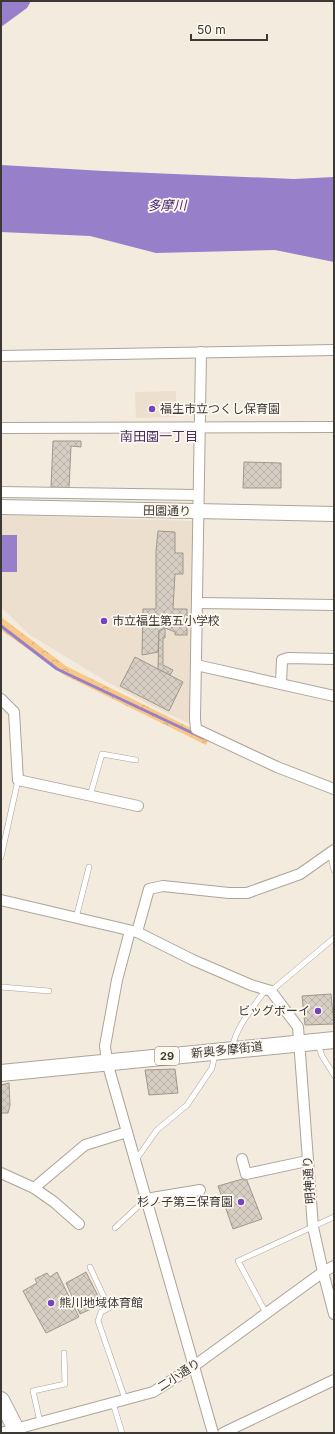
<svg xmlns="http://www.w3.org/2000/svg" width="335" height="1434" font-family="Inter,'Noto Sans JP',sans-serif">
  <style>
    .built { fill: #ecdfcd }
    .park { fill: url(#park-crowns) }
    .water { fill: #987fca }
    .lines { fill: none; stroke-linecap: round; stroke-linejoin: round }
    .stream { stroke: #987fca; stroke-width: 3 }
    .building { fill: url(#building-cross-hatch); stroke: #a0988d }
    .lane-casing { stroke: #aca499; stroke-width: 6 }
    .street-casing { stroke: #aca499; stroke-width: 12 }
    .secondary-casing { stroke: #aca499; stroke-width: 16 }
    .primary-casing { stroke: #aca499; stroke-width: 18 }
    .lane { stroke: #fff; stroke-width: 5 }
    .street { stroke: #fff; stroke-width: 10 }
    .secondary { stroke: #fff; stroke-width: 14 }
    .primary { stroke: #fff; stroke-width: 16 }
    .poi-dot { fill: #7544bb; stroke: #fef8f1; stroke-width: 1.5 }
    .labels { text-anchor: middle; stroke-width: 3.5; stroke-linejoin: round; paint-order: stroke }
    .shield { fill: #fef8f1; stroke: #76726d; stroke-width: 1 }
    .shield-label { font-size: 11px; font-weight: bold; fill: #3c3934 }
    .poi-label { font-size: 12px; fill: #3c3934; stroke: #fef8f1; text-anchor: start }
    .street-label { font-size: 12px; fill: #3c3934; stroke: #fef8f1 }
    .water-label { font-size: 13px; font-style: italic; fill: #461f78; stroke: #fef8f1 }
    .neighbourhood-label { font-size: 13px; fill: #452e69; stroke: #fef8f1 }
  </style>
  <defs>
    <pattern id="park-crowns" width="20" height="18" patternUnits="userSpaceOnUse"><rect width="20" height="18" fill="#f9c887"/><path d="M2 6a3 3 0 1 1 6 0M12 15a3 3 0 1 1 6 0" fill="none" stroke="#d6ad75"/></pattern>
    <pattern id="building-cross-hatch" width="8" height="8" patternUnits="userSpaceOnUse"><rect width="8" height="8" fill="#d7cec3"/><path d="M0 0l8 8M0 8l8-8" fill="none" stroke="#b9b2a8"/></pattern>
  </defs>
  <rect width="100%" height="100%" fill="#f4ebdf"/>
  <!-- built -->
  <g class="built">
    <path d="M176 391V417L136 418 135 392Z"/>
    <path d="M1 515 194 521 190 724 146 703 109 683 30 635 1 607Z"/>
  </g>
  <!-- park -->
  <path class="park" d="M1 617 66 666 209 737 206 745 64 675 1 630Z"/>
  <!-- water -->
  <g class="water">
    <path d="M1 1H31L27 8 1 27Z"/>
    <path d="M1 165 104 171 294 179 334 177V262L275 250 156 253 90 236 1 232Z"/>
    <rect x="1" y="535" width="16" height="37"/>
  </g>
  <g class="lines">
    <!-- stream -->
    <path class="stream" d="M1 626 57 669 203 738"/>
  </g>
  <!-- building -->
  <g class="building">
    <path d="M53 441H81V447L71 446 69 488 51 487Z"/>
    <path d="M244 462 281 463V488H243Z"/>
    <path d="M158 531 175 532V553H183V574H175L173 609H187V635H175V632L165 628 159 631 158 652 142 655 143 609H156V551Z"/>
    <path d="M165 628V638H163V665L173 670 170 675 158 669 159 631Z"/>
    <path d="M135 657 183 682 169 711 120 686Z"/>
    <path d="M331 994 334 1024 305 1025 302 996Z"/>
    <path d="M175 1069 178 1093 149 1095 145 1070Z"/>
    <path d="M9 1083 10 1105 8 1113H1V1085Z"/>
    <path d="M246 1178 262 1219 233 1229 218 1186Z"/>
    <path d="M57 1272 79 1317 46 1333 23 1291 37 1283 35 1279 47 1273 50 1277Z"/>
    <path d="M86 1272 102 1304 80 1314 66 1283Z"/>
  </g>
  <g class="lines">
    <!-- lane casing -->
    <g class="lane-casing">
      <g id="lane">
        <path d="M90 796 102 754 136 760"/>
        <path d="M330 852 334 870"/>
        <path d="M1 857 18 780"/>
        <path d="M76 918 89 867"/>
        <path d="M1 987 49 991"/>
        <path d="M271 991 334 938"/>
        <path d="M318 1044 322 1056 334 1075"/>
        <path d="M232 1049C236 1026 253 1008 266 989"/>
        <path d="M135 1161 157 1130 187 1105 212 1068 215 1054"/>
        <path d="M115 1228 146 1199"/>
        <path d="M90 1267 109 1308 101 1312 98 1321 125 1399"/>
        <path d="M266 1313 238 1261 334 1217"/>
        <path d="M113 1403 122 1433"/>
        <path d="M40 1422 33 1391 65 1384 64 1353"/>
      </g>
    </g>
    <!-- street casing -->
    <g class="street-casing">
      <g id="street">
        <path d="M201 352 195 719 196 729 277 767 334 789"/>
        <path d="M1 356 334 350"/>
        <path d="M1 428 334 427"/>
        <path d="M1 492 198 495"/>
        <path d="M197 603 334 605"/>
        <path d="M196 665 334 696"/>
        <path d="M281 683 282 660 288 658 334 659"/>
        <path d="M1 699 14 712 18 780 138 806"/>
        <path d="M1 900 137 932 193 960 251 985 271 991 298 1027 313 1227 323 1272 334 1314"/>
        <path d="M130 931 117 980 105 1046 107 1062 213 1433"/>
        <path d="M137 932 149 889 163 886 229 893H247L300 874 334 850"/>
        <path d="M242 1159 246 1174 307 1161"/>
        <path d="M1 1173 34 1188 54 1202 79 1224"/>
        <path d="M34 1188 85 1145 127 1132"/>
        <path d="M146 1199 200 1190"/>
        <path d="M1 1433 153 1392 194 1366 323 1272 334 1266"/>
        <path d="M223 1433 334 1380"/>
      </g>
    </g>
    <!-- secondary casing -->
    <g class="secondary-casing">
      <path id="secondary" d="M1 507 334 514"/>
    </g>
    <!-- primary casing -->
    <g class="primary-casing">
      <g id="primary">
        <path d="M1 1073 334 1040"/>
        <path d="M1 1400 18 1433"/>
      </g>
    </g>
    <!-- lane -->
    <use href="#lane" class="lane"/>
    <!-- street -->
    <use href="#street" class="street"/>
    <!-- secondary -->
    <use href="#secondary" class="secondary"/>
    <!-- primary -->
    <use href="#primary" class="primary"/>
  </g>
  <!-- markers -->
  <g class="poi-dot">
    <circle cx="152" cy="409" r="4"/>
    <circle cx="104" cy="621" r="4"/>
    <circle cx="318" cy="1011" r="4"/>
    <circle cx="241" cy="1202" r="4"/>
    <circle cx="51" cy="1303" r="4"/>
  </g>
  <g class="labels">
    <!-- shield labels -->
    <rect class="shield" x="155" y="1047" width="24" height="18" rx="3"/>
    <g class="shield-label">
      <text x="167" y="1060">29</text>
    </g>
    <!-- poi labels -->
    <g class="poi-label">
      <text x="160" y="413">福生市立つくし保育園</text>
      <text x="112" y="625">市立福生第五小学校</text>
      <text x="310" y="1015" text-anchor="end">ビッグボーイ</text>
      <text x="233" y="1206" text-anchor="end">杉ノ子第三保育園</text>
      <text x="59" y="1307">熊川地域体育館</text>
    </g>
    <!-- street labels -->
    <g class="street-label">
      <text transform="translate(167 511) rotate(1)" y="4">田園通り</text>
      <text transform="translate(227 1050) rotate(-6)" y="4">新奥多摩街道</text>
      <text transform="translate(309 1180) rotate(-94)" y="4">明神通り</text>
      <text transform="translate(179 1375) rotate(-33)" y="4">二小通り</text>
    </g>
    <!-- water labels -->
    <g class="water-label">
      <text transform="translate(167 205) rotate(-1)" y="5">多摩川</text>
    </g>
    <!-- neighbourhood labels -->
    <g class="neighbourhood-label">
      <text x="159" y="441">南田園一丁目</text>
    </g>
  </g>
  <!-- border -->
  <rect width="335" height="1434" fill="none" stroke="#3c3934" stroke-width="4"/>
  <!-- scale -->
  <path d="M191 34v6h76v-6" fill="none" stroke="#3c3934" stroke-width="2"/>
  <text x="197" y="34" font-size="12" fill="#3c3934" stroke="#fef8f1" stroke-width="3" paint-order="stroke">50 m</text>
</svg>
